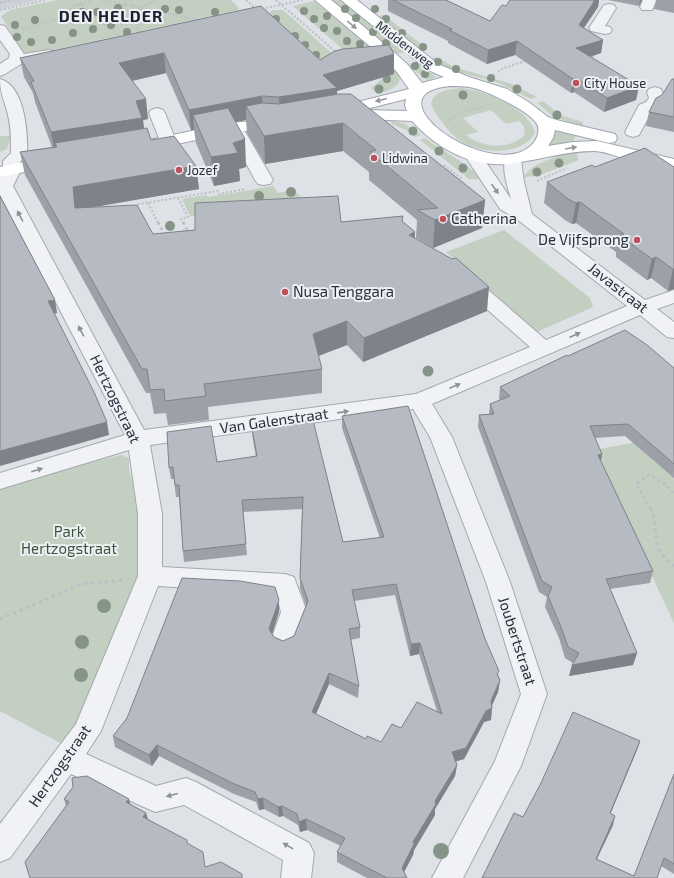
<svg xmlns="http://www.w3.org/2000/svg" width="674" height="878" font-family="'Exo 2',sans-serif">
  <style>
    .built { fill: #cdd0d7 }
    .green { fill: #c3cfc0; fill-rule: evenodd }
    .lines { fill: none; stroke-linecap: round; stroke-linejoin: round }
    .minor-casing { stroke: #a4a8af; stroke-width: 2 }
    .major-casing { stroke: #9fa5b0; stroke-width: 2 }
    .path-far2 { stroke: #bcbfc5; stroke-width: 2; stroke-dasharray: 2 2; stroke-linecap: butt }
    .path-far1 { stroke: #bcbfc5; stroke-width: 2.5; stroke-dasharray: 3 3; stroke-linecap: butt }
    .path { stroke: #bcbfc5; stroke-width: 3; stroke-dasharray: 3.5 3.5; stroke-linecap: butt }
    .minor { fill: #f0f2f5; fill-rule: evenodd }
    .major { fill: #fff; fill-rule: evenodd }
    .tree { fill: #859486 }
    .wall { fill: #9da0a7; fill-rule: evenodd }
    .shaded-wall { fill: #7f8288 }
    .building { fill: #b6bac2; stroke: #7f8288; fill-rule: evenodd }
    .oneway { fill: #94979d }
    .oneway2 { fill: #8c9098 }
    .poi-dot { fill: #bf4f5b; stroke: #edf0f4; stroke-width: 1.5 }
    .labels { text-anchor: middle; stroke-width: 4; stroke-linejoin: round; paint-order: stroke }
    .far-street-label { font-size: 13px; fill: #292f3b; stroke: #edf0f4 }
    .far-poi-label { font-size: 13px; fill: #292f3b; stroke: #edf0f4; text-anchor: start }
    .poi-label { font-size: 15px; fill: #292f3b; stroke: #edf0f4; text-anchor: start }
    .street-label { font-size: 15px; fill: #292f3b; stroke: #edf0f4 }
    .park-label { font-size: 15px; fill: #3c5538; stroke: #edf0f4 }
    .far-district-label { font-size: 16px; font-weight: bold; letter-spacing: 1px; fill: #1b202c; stroke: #edf0f4 }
  </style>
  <rect width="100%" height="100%" fill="#dee1e6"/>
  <!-- built -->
  <path class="built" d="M0 0H39L0 9Z"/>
  <!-- green -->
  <g class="green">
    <path d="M57 0H231L239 8 238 10 26 56 1 16 10 10Z"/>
    <path d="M329 0H341L405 52 395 54Z"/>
    <path d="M314 1 383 58 355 60 293 6Z"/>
    <path d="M273 10H283L337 58 324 63 268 14Z"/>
    <path d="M384 15 425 47 416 50 376 17Z"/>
    <path d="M437 57 454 67 512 84 537 97 531 99 499 83 441 67 429 59Z"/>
    <path d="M417 62 436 77 427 80 408 65Z"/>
    <path d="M395 69C408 84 391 90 378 94L371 88 382 79 380 73Z"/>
    <path d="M461 88C484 90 529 108 535 133 521 156 483 154 462 142 452 136 444 125 437 115 435 111 430 106 432 101 435 90 452 89 461 88ZM491 110 506 124 519 121C524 126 526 129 524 136 508 150 482 148 466 135L478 132 463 118Z"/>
    <path d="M543 101 560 115 583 122 582 126 554 117 537 103Z"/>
    <path d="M392 121 405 124 421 135 415 137 408 131 392 124 391 122Z"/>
    <path d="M554 131 576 135 573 142 548 145Z"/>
    <path d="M0 136H11L7 149 0 152Z"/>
    <path d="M425 138C444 153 466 162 482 179H469L420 140Z"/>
    <path d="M577 152 578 160 574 162 540 175 522 178C533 162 558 155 577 152Z"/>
    <path d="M273 186 278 193 294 190 312 208 190 216 182 199 206 195 208 197Z"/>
    <path d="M504 230 590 298 593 307 537 332 446 252Z"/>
    <path d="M638 442 674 475V623L593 450Z"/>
    <path d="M121 455 129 458V470L136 495 139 539 137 577 129 626 100 685 64 745 0 711V484Z"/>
  </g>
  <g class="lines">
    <!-- minor casing -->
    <g class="minor-casing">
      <g id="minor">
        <path d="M643 0H657L652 10H642L640 7Z"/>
        <path d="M609 4 614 5 616 8 605 26 610 27 612 30 610 33 605 34 591 31 589 28 602 8 604 5Z"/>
        <path d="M0 25 5 26 24 54 49 50 54 51 56 54 54 57 21 64 5 74 0 76V64L9 58 10 54 0 40Z"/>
        <path d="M0 79C25 86 28 133 27 154L20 162 21 170 13 186 144 430 416 394 530 347 458 284 455 280 458 276 465 274 472 276 546 340 627 306 518 220 500 209 465 156 467 152 473 151 479 152 511 199C508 188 500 166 507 156L513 155 519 156 521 160 524 182 532 214 645 300 674 290V303L657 309 674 322V338L667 337 640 315 432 404 452 437 510 582 547 694 521 766 463 878H432L495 761 521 694 486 582 430 437 413 409 150 445 162 514V567L285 574 294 577 307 612 293 647 284 651 275 647 271 640 281 612 276 593 158 586 101 731 86 754 156 786 186 778 196 782 309 843 314 853 311 878H281L283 860 184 805 155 812 71 774 10 858 0 862V824L76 724 138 576V514L129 450 0 489V473L125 435 0 195V177L3 170V161L11 153C11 140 11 127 8 115 5 101 0 95 0 79Z"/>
        <path d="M655 87 661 89 665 98 658 108 652 111 639 135 633 137 627 135 625 132 639 105 646 102 649 98 647 92 649 89Z"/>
        <path d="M157 108 163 110 165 113 176 141 174 145 168 146 162 145 160 141 149 113 151 110Z"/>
        <path d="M239 130 245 132 247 135 273 180 270 184 264 185 258 184 255 180 231 135 233 132Z"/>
      </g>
    </g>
    <!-- major casing -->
    <g class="major-casing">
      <g id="major">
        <path d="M315 0H331L351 16 395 53 408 65 422 83 444 77 428 70 341 0H357L438 64 469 77 507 89 530 103 548 117 560 121 615 134 617 138 615 142 609 143 555 130 553 138 548 146 573 142 597 141 674 159V169C656 165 638 161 620 157 612 155 603 151 594 151 567 151 542 159 515 163 475 169 439 151 412 121L342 118 340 115 342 112 350 110 348 107 350 104 409 89 397 72 385 59ZM450 86C458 86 466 86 474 88 489 92 529 111 537 124 540 130 538 136 535 141 507 181 407 124 423 97 428 89 441 87 450 86ZM406 99 405 105 407 111 362 110Z"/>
        <path d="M276 119 282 121 284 124 282 127 229 133 149 150 143 149 141 145 143 141 149 140 229 123Z"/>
        <path d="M52 156 58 157 60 161 58 165 0 177V167Z"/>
      </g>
    </g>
    <!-- path-far2 -->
    <g class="path-far2">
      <path d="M102 0 199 20"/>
      <path d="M126 0 120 18 157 0"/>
      <path d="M131 0 140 35"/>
      <path d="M246 0 256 9"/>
      <path d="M276 0 337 53"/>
      <path d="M0 3 13 0"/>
      <path d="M79 3 121 38"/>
      <path d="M262 9 302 0"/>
      <path d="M0 10 46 0"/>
      <path d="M23 29 55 20 73 6 93 0"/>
      <path d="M588 57 596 56"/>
      <path d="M498 72 504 68 528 60"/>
      <path d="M448 121 461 112 484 107"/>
      <path d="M444 165 462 179"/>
      <path d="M537 181 567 168"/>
      <path d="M178 198 188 217 181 219 183 223"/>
      <path d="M148 203 158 223"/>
      <path d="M137 207 136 205 139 204 218 191 219 194 245 189"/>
    </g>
    <!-- path-far1 -->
    <g class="path-far1">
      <path d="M158 222 165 236"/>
      <path d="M183 222 187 230 183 231"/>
      <path d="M651 509 638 488 637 483 649 475 663 482 674 494"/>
    </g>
    <!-- path -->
    <g class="path">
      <path d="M650 508C659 523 652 534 659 549 661 555 669 561 674 566"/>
      <path d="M0 619 82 584 122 580"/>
    </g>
    <!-- minor -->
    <use href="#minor" class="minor"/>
    <!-- major -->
    <use href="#major" class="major"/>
  </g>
  <!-- trees -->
  <g class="tree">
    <circle cx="118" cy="8" r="4"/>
    <circle cx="165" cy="9" r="4"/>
    <circle cx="345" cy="9" r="4"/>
    <circle cx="375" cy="9" r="4"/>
    <circle cx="179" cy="10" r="4"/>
    <circle cx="304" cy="11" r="4"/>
    <circle cx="82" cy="12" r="4"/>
    <circle cx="97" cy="12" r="4"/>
    <circle cx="215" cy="12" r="4"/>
    <circle cx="327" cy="16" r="4"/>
    <circle cx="356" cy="18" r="4"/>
    <circle cx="147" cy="19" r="4"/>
    <circle cx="276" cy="19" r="4"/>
    <circle cx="314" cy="19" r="4"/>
    <circle cx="386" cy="19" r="4"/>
    <circle cx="35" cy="20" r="4"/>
    <circle cx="15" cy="25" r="4"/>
    <circle cx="111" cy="25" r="4"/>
    <circle cx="324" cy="28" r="4"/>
    <circle cx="93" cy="29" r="4"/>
    <circle cx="337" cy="31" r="4"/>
    <circle cx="127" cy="32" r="4"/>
    <circle cx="373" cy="32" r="4"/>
    <circle cx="73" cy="33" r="4"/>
    <circle cx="402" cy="33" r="4"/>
    <circle cx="295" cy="36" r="4"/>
    <circle cx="17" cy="37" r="4"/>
    <circle cx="52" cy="40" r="4"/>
    <circle cx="347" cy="41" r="4"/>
    <circle cx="31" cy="42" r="4"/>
    <circle cx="386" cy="43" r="4"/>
    <circle cx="360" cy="44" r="4"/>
    <circle cx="305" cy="45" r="4"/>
    <circle cx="423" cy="47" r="4"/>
    <circle cx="316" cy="55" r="4"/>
    <circle cx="438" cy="62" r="4"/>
    <circle cx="415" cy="66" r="4"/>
    <circle cx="456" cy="69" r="4"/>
    <circle cx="425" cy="74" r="4"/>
    <circle cx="491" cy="78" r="4"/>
    <circle cx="387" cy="79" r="4"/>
    <circle cx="379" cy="89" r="4.5"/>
    <circle cx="517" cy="89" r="4.5"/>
    <circle cx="463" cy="95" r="4.5"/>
    <circle cx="557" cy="115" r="4.5"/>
    <circle cx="413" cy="131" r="4.5"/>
    <circle cx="439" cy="151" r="4.5"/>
    <circle cx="559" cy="163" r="4.5"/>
    <circle cx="463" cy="168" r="4.5"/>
    <circle cx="537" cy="172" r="4.5"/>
    <circle cx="291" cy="192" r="5"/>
    <circle cx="259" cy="196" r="5"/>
    <circle cx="170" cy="226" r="5"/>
    <circle cx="428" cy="371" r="5.5"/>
    <circle cx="104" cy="606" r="7"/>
    <circle cx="82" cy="642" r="7"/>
    <circle cx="81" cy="675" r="7"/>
    <circle cx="441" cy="851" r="8"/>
  </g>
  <!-- wall -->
  <g class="wall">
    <path d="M388 0H446L490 21 506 6 510 0H599L598 7 584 28 603 40 601 53 590 57 639 86 636 100 604 112 574 92 571 93 515 55 487 64 448 43V41L388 11Z"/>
    <path d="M608 0H642L639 6Z"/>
    <path d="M656 0H674V13L654 9Z"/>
    <path d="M261 6 320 60 394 74 337 91V94L485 200 482 228 433 248 416 238 417 220 369 180V172L343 151 265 164 247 133 246 120 235 122 246 167 239 169 240 181 214 186 196 143 194 130H191L166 73 132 81 148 119 143 120 144 128 151 140 196 166 199 189 91 207 153 234 341 222 403 216V222L415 232V238L487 311 363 362 347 345 318 356 322 369V393L208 407 209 420 168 425 166 413 154 414 150 393H146L25 175 20 152 52 147 35 102 33 93 24 77 20 58Z"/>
    <path d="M674 79V132L646 126 649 112Z"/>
    <path d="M595 167H674V289L668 291 651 278 647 280 616 257V252L576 223 572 224 565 220 544 203 547 182Z"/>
    <path d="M568 356 674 368V478L625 436 595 438 602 454 601 462 653 571 650 583 610 589 637 653 633 665 569 676 573 663 565 658 559 638 545 607 547 597 539 592 478 427 479 415 489 414 490 404 500 400 499 399 500 387Z"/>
    <path d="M342 416 485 639 500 680 498 692 492 706 491 720 484 722 464 759 456 761 457 765 455 776 435 809V815L414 850 413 855 404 872 407 878H367L337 862V852L341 846 307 830 300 832 298 825 283 816 279 817 264 809 259 810 256 802 234 794 159 756 152 766 115 747 113 736 279 612 272 634 274 637 283 641 294 636 306 606 300 589V578L302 509 243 512 247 555 184 562 183 551 179 497H176L174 479H171L169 468 256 457 253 440 252 429 343 542 380 538 342 428ZM395 595 410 656 419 654 437 711 401 728 381 742 366 739 316 714 329 684 358 698 359 686 350 640 360 638V627L354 601Z"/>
    <path d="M640 741 637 750 610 814 613 825 597 859 634 876 674 774V874L661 866 657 878H482L523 817Z"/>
    <path d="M64 799 131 805 146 813 148 819 188 844 205 867 242 874 30 878 66 806Z"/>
  </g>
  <!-- shaded-wall -->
  <g class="shaded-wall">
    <path d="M595 0H599L598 7 576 39 579 25Z"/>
    <path d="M640 0H642L639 6Z"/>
    <path d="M603 40 601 53 574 62 576 48Z"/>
    <path d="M517 41 515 55 487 64 488 50Z"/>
    <path d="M164 53 166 73 122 83 119 63Z"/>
    <path d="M394 54V74L337 91V108L280 117 279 97 323 75Z"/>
    <path d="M576 78 574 92 571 93 573 79Z"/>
    <path d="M639 86 636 100 604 112 607 98Z"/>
    <path d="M262 96 263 117 246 106V120L199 129 193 115 194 130H191L189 110Z"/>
    <path d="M146 99 148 119 143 120 145 138 57 147 55 143 57 153H55L51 132 136 101Z"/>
    <path d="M343 123V151L265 164 264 136Z"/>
    <path d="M245 139 246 167 239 169 240 181 214 186 211 157 233 143Z"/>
    <path d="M196 166 199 189 77 210 75 208 73 187Z"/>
    <path d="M485 200 482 228 433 248 435 220Z"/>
    <path d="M580 202 576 223 572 224 576 203Z"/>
    <path d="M415 232 414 256 409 235Z"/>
    <path d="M656 257 651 278 647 280 652 259Z"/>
    <path d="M673 269H674V289L668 291Z"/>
    <path d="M489 287 487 311 363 362 364 338Z"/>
    <path d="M55 300 57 313 51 315 48 301Z"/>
    <path d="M347 321V345L313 358V334Z"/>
    <path d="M107 422 109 435 0 466V451Z"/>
    <path d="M602 454 600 466 598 455Z"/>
    <path d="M279 600V612L270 641 269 629Z"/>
    <path d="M420 643 419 654 410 656 411 644Z"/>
    <path d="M637 653 633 665 569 676 572 665Z"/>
    <path d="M329 673V684L312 723V712Z"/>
    <path d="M500 680 498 692 490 709 492 708 491 720 484 722 464 759 451 763 452 752 491 701Z"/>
    <path d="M640 741 637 750 607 822 610 813Z"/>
    <path d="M157 745 159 756 152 766 149 755Z"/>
    <path d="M457 765 455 776 435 809V815L414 850 413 855 401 878 402 868 413 842 435 801Z"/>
    <path d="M263 798 264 809 259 810 258 799Z"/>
    <path d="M129 799 132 810 126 802Z"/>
    <path d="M282 806 283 816 279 817 278 807Z"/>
    <path d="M146 813 149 824 143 817Z"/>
    <path d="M615 816 613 825 593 867 596 859Z"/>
    <path d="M306 819 307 830 300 832 299 822Z"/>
  </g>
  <!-- building -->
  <g class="building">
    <path d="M393 0H446L490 21 502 5 506 6 510 0H595L579 25 603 40 576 48 639 86 607 98 576 78 573 79 517 41 488 50 449 30 452 29Z"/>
    <path d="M261 6 320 60 335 51 343 49 389 45 394 54 323 75 337 88 279 97 262 96 189 110 164 53 119 63 146 99 136 101 142 118 51 132 31 82 34 81 20 58Z"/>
    <path d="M672 79H674V117L649 112 656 98 662 95Z"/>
    <path d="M338 94H351L485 200 435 220 417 210 438 208 370 152 376 150 343 123 264 136 246 106 262 103 279 104Z"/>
    <path d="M228 108 245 139 233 143 238 153 211 157 193 115Z"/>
    <path d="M147 128 151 140 174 136 196 166 73 187 75 208 137 205 153 234 195 230V203L338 196 341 222 403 216 402 221 415 232 409 235 452 259 456 258 489 287 364 338 347 321 313 334 322 369 204 384 206 396 165 401 164 389 150 390 147 369H142L20 152 57 147 55 143Z"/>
    <path d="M645 148 674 167V269H673L656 257 652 259 620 236 624 234 580 202 576 203 568 199 547 182 592 165 595 167Z"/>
    <path d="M0 196 55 300 48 301 94 392 107 422 0 451Z"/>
    <path d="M625 330 647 345 674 368V464L628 424 590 426 602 454 598 455 653 571 606 579 637 653 572 665 579 653 568 647 561 627 548 596 552 587 542 581 479 415 494 414 490 404 510 396 500 387 567 355 568 356Z"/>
    <path d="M408 406 485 639 499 671 497 674 500 680 491 701 492 708 486 711 466 748 452 752 457 765 435 801 436 804 413 842 414 844 402 868 407 878H387L337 852 345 838 306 819 299 822 297 814 282 806 278 807 263 798 258 799 255 792 232 783 157 745 149 755 113 736 127 718 182 578 240 581 275 587 279 600 269 629 274 637 283 641 294 636 308 601 300 578 303 497 242 500 246 544 183 551 179 485H175L173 467 169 468 167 432 211 426 217 462 257 456 252 429 313 420 343 542 384 537 342 416ZM396 584 411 644 420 643 442 714 417 702 401 728 392 724 381 742 367 736 366 739 312 712 329 673 359 686 349 629 360 627 352 590Z"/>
    <path d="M573 712 640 741 610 813 615 816 596 859 634 876 674 774V864L664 858 657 878H482L514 813 523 817 541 783Z"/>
    <path d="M87 776 129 799 126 802 146 813 143 817 187 840V843L203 852 205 867 221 862 242 874V878H30L25 862 69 802 64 799 73 787 72 778Z"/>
  </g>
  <!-- one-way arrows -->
  <defs><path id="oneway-solid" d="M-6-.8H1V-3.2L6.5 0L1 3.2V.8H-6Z"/></defs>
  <g class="oneway">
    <use href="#oneway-solid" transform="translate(352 25) rotate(39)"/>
    <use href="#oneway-solid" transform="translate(381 100) rotate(166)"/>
    <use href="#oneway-solid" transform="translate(571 148) rotate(-10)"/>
  </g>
  <g class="oneway2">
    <use href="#oneway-solid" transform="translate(495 189) rotate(55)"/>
    <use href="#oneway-solid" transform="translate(20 216) rotate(-118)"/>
    <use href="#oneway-solid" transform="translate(81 331) rotate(-118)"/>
    <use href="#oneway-solid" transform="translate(575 335) rotate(-24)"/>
    <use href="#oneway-solid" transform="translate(455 386) rotate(-23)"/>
    <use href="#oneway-solid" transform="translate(343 412) rotate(-8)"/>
    <use href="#oneway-solid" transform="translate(37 470) rotate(-17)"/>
    <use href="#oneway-solid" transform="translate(172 795) rotate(165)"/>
    <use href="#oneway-solid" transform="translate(288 846) rotate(-151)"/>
  </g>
  <!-- markers -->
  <g class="poi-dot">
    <circle cx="576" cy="83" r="4"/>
    <circle cx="374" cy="158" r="4"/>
    <circle cx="179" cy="170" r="4"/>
    <circle cx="443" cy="219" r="4"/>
    <circle cx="637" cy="240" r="4"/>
    <circle cx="285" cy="292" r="4"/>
  </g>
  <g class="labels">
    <!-- far-street labels -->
    <g class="far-street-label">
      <text transform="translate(405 44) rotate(37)" y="5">Middenweg</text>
    </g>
    <!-- far-poi labels -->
    <g class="far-poi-label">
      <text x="584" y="88">City House</text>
      <text x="382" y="163">Lidwina</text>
      <text x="187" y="175">Jozef</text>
    </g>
    <!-- poi labels -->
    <g class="poi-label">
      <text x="451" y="224">Catherina</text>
      <text x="629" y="245" text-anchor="end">De Vijfsprong</text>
      <text x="293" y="297">Nusa Tenggara</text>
    </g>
    <!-- street labels -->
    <g class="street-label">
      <text transform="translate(618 288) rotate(38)" y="5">Javastraat</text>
      <text transform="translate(115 399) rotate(64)" y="5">Hertzogstraat</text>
      <text transform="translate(274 421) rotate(-8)" y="5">Van Galenstraat</text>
      <text transform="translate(517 641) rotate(72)" y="5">Joubertstraat</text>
      <text transform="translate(60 766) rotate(-55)" y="5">Hertzogstraat</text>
    </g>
    <!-- park labels -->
    <g class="park-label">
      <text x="69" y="537">Park<tspan x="69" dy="17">Hertzogstraat</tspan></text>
    </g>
    <!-- far-district labels -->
    <g class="far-district-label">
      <text x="111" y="22">DEN HELDER</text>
    </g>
  </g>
</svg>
